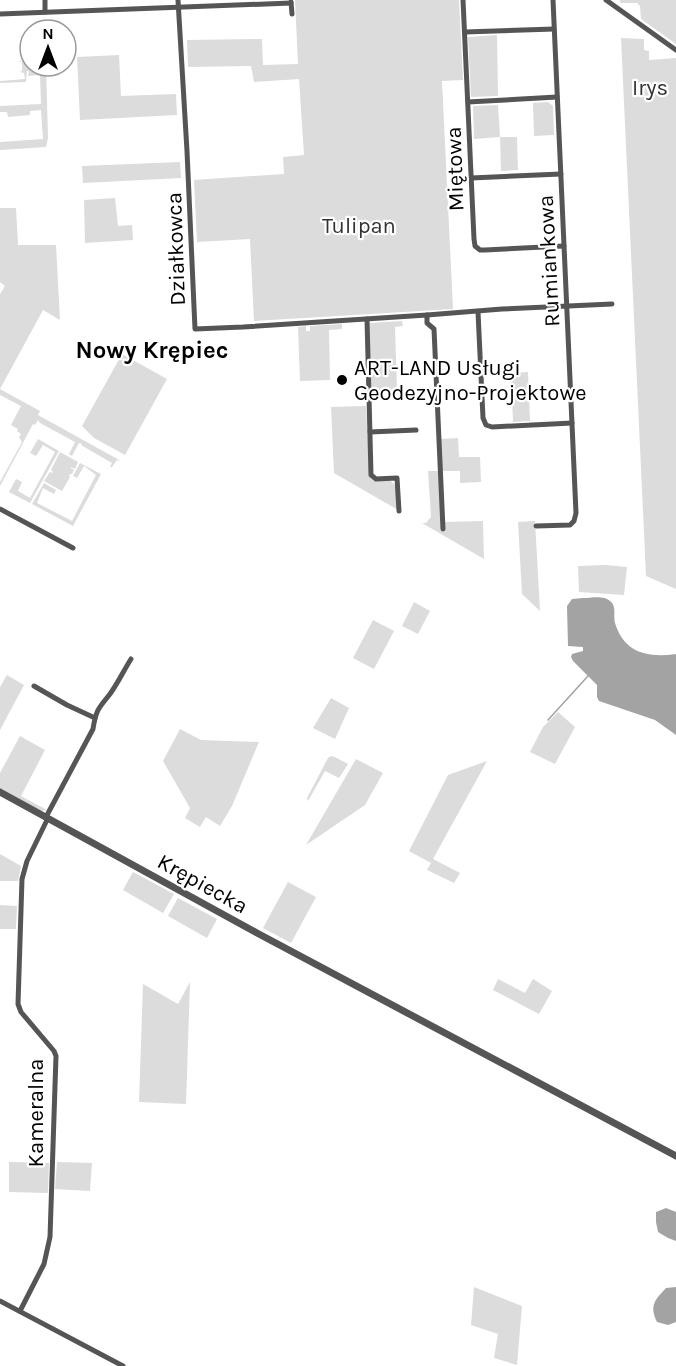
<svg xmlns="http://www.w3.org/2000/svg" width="676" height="1366" font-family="Karla,sans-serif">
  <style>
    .green { fill: #dcdcdc }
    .water { fill: #a3a3a3 }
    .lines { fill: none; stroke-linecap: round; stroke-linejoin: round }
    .stream { stroke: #a3a3a3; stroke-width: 1.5 }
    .minor { stroke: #555; stroke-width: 5 }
    .tertiary { stroke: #555; stroke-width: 7 }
    .poi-dot { fill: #000; stroke: #fff; stroke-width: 2 }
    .labels { text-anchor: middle; stroke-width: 4.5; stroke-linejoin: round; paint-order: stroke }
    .park-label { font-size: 22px; fill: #333; stroke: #fff }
    .street-label { font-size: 22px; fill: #000; stroke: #fff }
    .poi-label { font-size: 22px; fill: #000; stroke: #fff; text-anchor: start }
    .neighbourhood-label { font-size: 24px; font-weight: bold; fill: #000; stroke: #fff }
  </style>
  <rect width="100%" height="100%" fill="#fff"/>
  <!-- green -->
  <g class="green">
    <path d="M295 0H459L463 80 442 81 453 309 254 321 250 239 197 242 194 180 284 174 283 157 304 155 299 79 254 82 251 66 188 67 187 40 262 39 263 65 298 64Z"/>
    <path d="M620 0H676V44L641 19 640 6 637 3H620Z"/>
    <path d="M497 35 498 96 471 97 468 37Z"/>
    <path d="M621 38 644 39V50L649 51V60L676 58V589L646 576Z"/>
    <path d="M119 55 121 96 176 94 177 115 80 120 77 57Z"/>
    <path d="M17 61H30V66H46L48 138 46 147 0 150V142L43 139 41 110 30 111V115L8 117 7 112H0V106L41 104 40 75 28 76 29 71H27L26 82 0 83V81L25 79 24 73 20 72 22 71V62Z"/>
    <path d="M548 102 553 106 554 135 534 136 533 103Z"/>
    <path d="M498 105 500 137H517L518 170 501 171 500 137 474 139 473 106Z"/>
    <path d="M180 162 181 178 83 183 82 166Z"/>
    <path d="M115 198 118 226 132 225 133 240 85 243 84 200Z"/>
    <path d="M0 208H16L18 245H56L60 320 43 310 0 389 40 411 38 415 121 461 117 460 112 467H110L112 463 81 445 82 444 79 443 72 456 69 454 75 442 40 423 38 420 35 425 33 424 0 486V482L22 442 19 437 21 434 17 431 18 429 11 425 21 406 0 395V294L5 286 0 282Z"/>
    <path d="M402 321 403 326 395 327 397 390 371 391 369 323Z"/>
    <path d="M342 324V329L329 330 330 380 300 381 298 327 306 326V331H310V326Z"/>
    <path d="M122 354 167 379 125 455 94 438 82 426Z"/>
    <path d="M528 372 530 421 513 422 511 373Z"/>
    <path d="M366 406 370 478 374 481H391C399 487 397 500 398 510L334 473 331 407Z"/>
    <path d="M458 438 459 457H480L481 482 460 483V471H442L441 439Z"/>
    <path d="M38 439 59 451 30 503 9 492 16 479 22 482 18 491 30 498 55 452 43 445 36 456 30 453Z"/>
    <path d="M60 452 78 462 75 469 71 467V468L74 470 72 474H70L69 476 70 477 62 491 44 481 50 472 53 473V472L51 470Z"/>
    <path d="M80 463 101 474 73 526 32 504 44 483 56 490 54 494 43 488 37 503 72 521 96 475 84 466 77 478 73 476Z"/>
    <path d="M428 471H439L445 522 483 521 484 559 422 523H426L431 517Z"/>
    <path d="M535 521 540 611 522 594 518 522Z"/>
    <path d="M606 565 627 567 624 595 579 592 578 566Z"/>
    <path d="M414 602 430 611 418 634 402 626Z"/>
    <path d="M373 620 394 631 374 669 353 658Z"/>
    <path d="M7 675 24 685 0 730V687Z"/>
    <path d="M331 698 349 708 335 739 313 728Z"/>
    <path d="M558 712 575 727 555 764 530 752 543 727Z"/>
    <path d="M180 729 201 740 259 742 232 806 220 826 206 817 200 827 185 818 190 808 163 761Z"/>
    <path d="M20 736 45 750 21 796 47 810 41 811 0 788V773Z"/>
    <path d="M331 756 335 757 348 764 339 778 325 771 308 801 307 798 328 758Z"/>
    <path d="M356 759 383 773 365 805 306 845Z"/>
    <path d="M487 761 433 859 460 873 454 883 427 870 431 863 409 851 448 775Z"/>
    <path d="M0 854 21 866 18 881H0Z"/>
    <path d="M133 872 174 894 163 913 123 890Z"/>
    <path d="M288 882 316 897 291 943 263 928Z"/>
    <path d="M178 898 217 919 207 938 168 916Z"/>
    <path d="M0 905 17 906 16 929H0Z"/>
    <path d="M498 979 525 993 533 979 552 991 539 1014 493 990Z"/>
    <path d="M190 982 186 1104 139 1102 143 984 178 1004Z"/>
    <path d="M9 1162 49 1163 48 1193 9 1192Z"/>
    <path d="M57 1162 92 1163 90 1191 55 1189Z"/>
    <path d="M474 1287 522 1306 517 1365 494 1358 498 1334 471 1325Z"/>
  </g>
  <!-- water -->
  <g class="water">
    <path d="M583 598C591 598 604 595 610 601 617 606 613 616 615 623 624 653 648 658 676 654V735L655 720 599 701 597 697V685L573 661 571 657 572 654 583 651V647L568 646 567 606 572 599Z"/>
    <path d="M666 1208 676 1212V1241L668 1238 658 1232 656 1222V1212Z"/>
    <path d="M676 1287V1322L668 1325 657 1322C649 1305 655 1300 666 1288Z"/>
  </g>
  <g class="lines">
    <!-- stream -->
    <path class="stream" d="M548 720 588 676"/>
    <!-- minor -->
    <g class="minor">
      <path d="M45 0V12"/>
      <path d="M178 0 187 151 195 329 243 327 427 315V323L434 329 443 529"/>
      <path d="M463 0 474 239 475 246 480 250H485L564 246"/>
      <path d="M606 0 676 50"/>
      <path d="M291 2 292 14"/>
      <path d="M0 14 291 3"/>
      <path d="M465 32 554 29"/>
      <path d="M468 102 557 97"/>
      <path d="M471 178 561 174"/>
      <path d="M478 312 483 418 486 425 492 427 572 423"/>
      <path d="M427 315 502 309 612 304"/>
      <path d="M367 319 371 475 376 479 397 478 399 511"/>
      <path d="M370 432 416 430"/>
      <path d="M0 509 73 548"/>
      <path d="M536 526 570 525 574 521 576 513 553 0"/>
      <path d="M34 686 67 705 95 718"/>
      <path d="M46 817 93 729C96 709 99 708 110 694 118 683 124 670 131 659"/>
      <path d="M0 1301 123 1366"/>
      <path d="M20 1311 44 1264 50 1237 56 1056 54 1051 21 1012 18 1004 22 879 27 861 48 818"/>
    </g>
    <!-- tertiary -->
    <path class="tertiary" d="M0 792 257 933 676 1156"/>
  </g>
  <!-- markers -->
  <circle class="poi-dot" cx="342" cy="380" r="6"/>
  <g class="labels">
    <!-- park labels -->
    <g class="park-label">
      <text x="650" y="95">Irys</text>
      <text x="359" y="233">Tulipan</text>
    </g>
    <!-- street labels -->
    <g class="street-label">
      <text transform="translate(454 169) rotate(-92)" y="8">Miętowa</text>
      <text transform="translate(175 249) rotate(-92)" y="8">Działkowca</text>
      <text transform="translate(548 261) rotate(-93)" y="8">Rumiankowa</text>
      <text transform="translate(203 883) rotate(29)" y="8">Krępiecka</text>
      <text transform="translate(35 1113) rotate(-90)" y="8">Kameralna</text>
    </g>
    <!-- poi labels -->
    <g class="poi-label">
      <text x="354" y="375">ART-LAND Usługi<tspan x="354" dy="25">Geodezyjno-Projektowe</tspan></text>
    </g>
    <!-- neighbourhood labels -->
    <g class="neighbourhood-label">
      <text x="152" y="358">Nowy Krępiec</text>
    </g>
  </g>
  <!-- north arrow -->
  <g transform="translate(48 48)"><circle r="28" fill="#ffffff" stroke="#999999" stroke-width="1.5"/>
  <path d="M0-4.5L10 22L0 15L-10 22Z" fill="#000000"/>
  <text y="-9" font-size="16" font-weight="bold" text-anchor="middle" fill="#000000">N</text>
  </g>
</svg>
